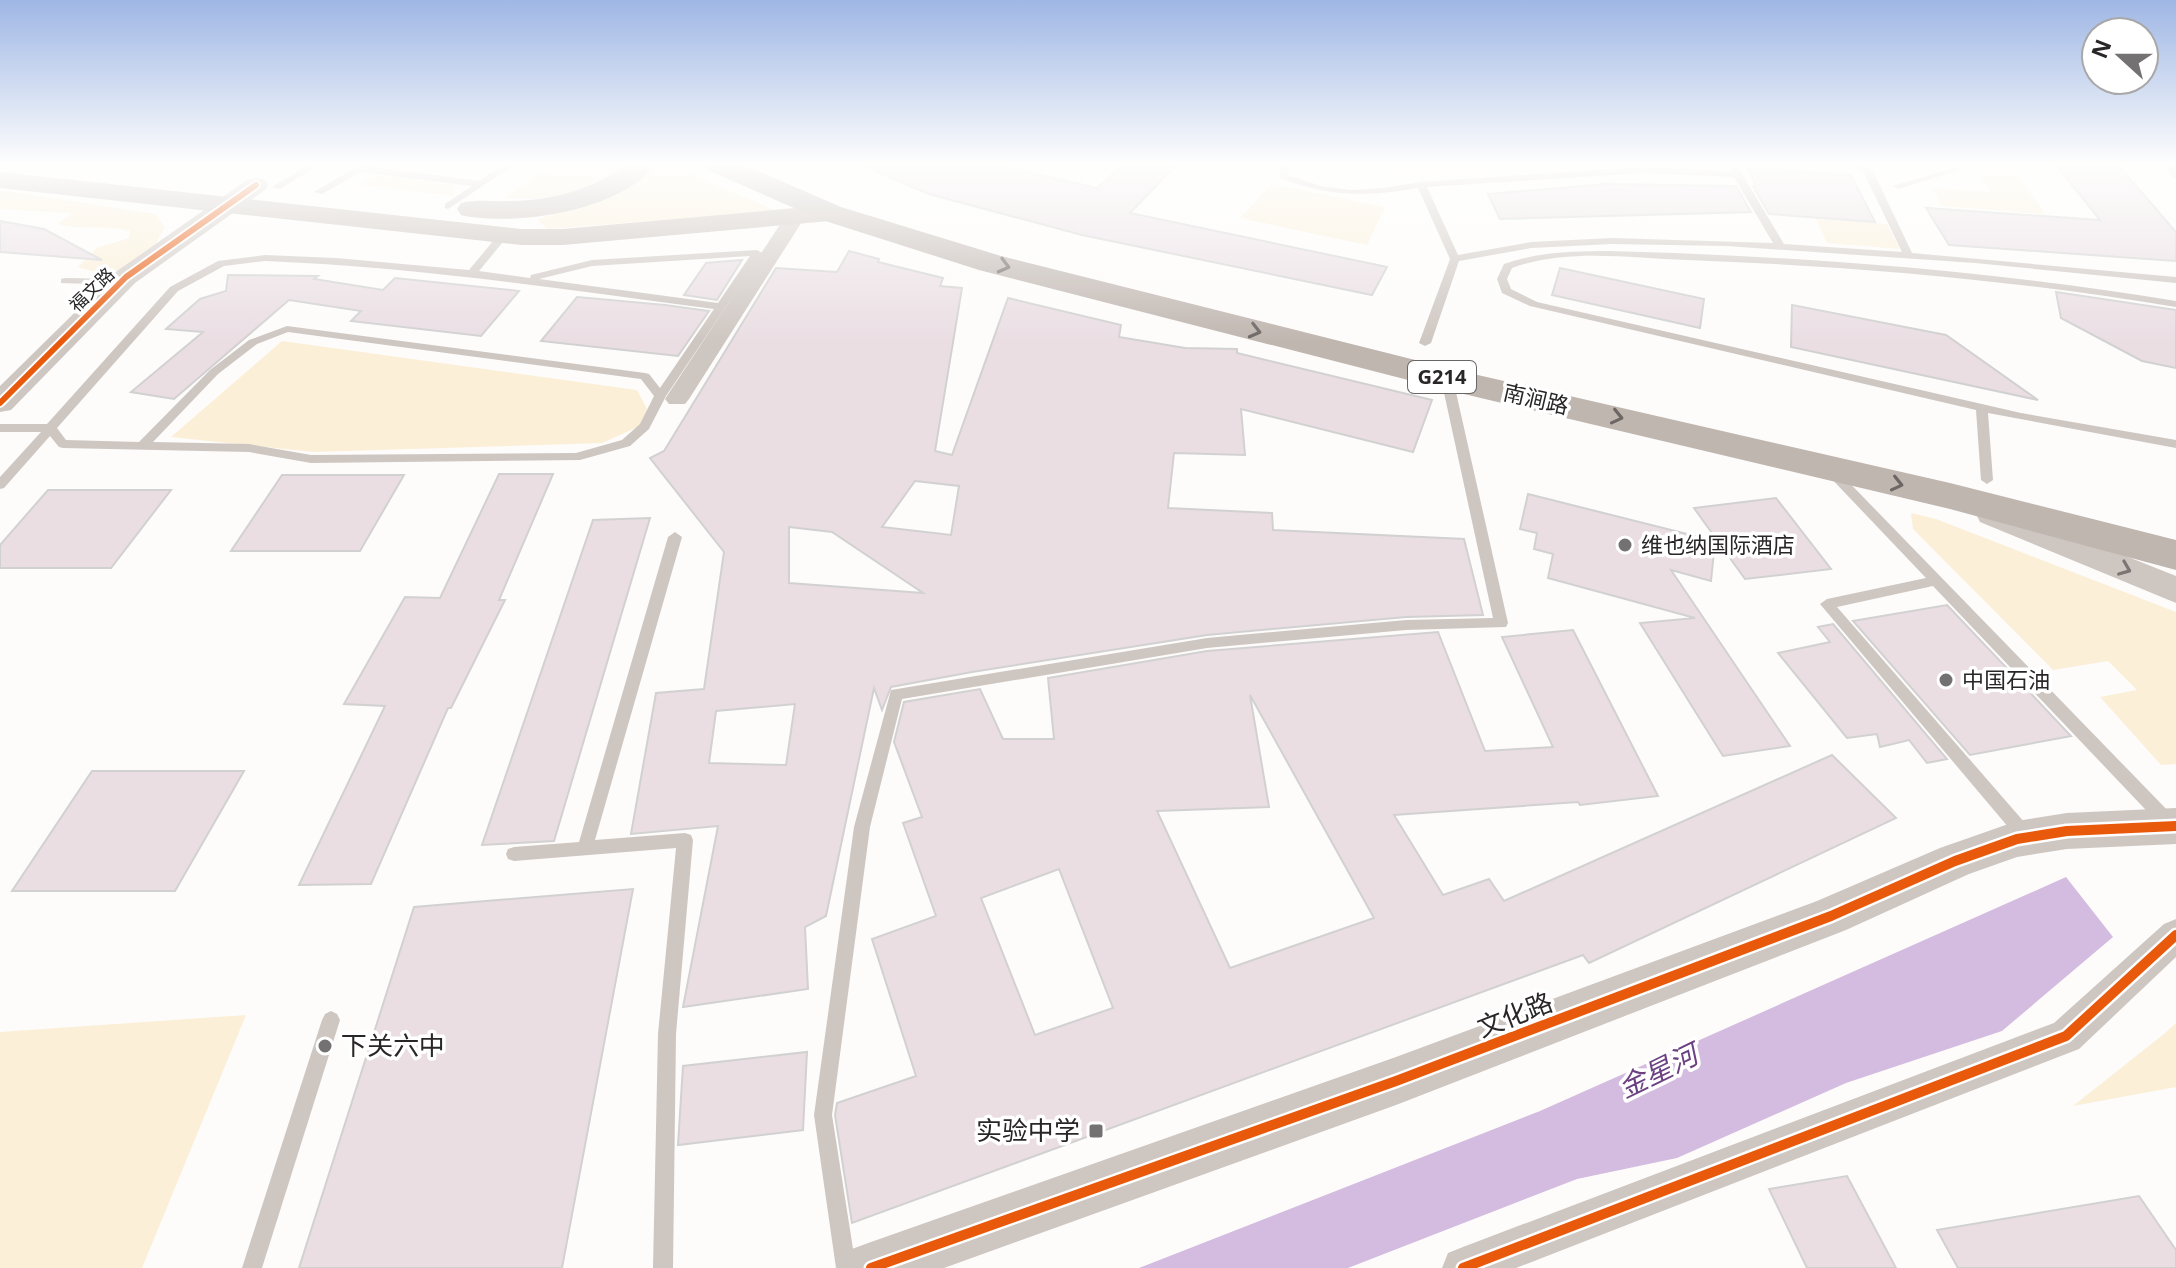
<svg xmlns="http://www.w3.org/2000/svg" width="2176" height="1268" font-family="'Noto Sans','Noto Sans SC',sans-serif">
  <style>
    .green { fill: #fbefd7 }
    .water { fill: #d3bce0 }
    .building { fill: #eadee3; stroke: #d2d1d1; stroke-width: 2; fill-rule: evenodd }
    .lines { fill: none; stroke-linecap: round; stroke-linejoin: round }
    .service { fill: #cec6c1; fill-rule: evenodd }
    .minor { fill: #cec6c1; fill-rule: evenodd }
    .tertiary { fill: #cec6c1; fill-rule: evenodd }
    .secondary { fill: #c5bbb6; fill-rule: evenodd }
    .trunk { fill: #c0b6b0; fill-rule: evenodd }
    .cycleway-far1-casing { stroke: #fff; stroke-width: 10 }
    .cycleway-casing { stroke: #fff; stroke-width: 15 }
    .cycleway-far1 { stroke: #e8590c; stroke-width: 6 }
    .cycleway { stroke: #e8590c; stroke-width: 10 }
    .oneway { stroke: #6c6764 }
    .oneway2 { stroke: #7b7674 }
    .poi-dot { fill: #737171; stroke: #fff; stroke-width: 3 }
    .labels { text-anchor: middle; stroke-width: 7; stroke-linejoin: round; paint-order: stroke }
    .far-street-label { font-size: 18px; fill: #282626; stroke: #fff }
    .shield { fill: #fff; stroke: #686767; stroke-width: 2 }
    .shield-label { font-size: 20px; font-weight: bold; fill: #282626 }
    .street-label { font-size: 22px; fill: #282626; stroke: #fff }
    .poi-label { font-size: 22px; fill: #282626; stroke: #fff; text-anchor: start }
    .near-street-label { font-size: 26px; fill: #282626; stroke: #fff }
    .near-poi-label { font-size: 26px; fill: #282626; stroke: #fff; text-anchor: start }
    .near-water-label { font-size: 28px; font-style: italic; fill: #6b4181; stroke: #fff }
  </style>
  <rect width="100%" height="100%" fill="#fdfcfb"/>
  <!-- green -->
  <g class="green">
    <path d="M552 165H623C591 196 547 202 504 198Z"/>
    <path d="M657 165H677L717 186 777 211 548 229 537 220C578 205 621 191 657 165Z"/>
    <path d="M1400 165H1607L1442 175 1397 174Z"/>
    <path d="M1973 165H2011L2045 214 1942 206 1932 188 1990 192Z"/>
    <path d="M379 175 456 185 454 196 359 185Z"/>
    <path d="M1272 184 1385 207 1367 245 1240 218Z"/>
    <path d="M0 190 155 214 165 227C160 235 154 249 147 256 129 273 100 276 78 267L97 248 129 238 130 231C106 224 82 231 58 224L72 213 0 209Z"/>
    <path d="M1816 219 1887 224 1900 249 1827 243Z"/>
    <path d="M282 341 637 390 647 409 640 426 602 443 314 452 171 437Z"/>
    <path d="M1911 513 1936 519 2176 612V764L2161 765 2100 697 2137 690 2108 661 2053 670 1913 529Z"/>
    <path d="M246 1015 142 1268H0V1032Z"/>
    <path d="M2176 1023V1087L2073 1106 2164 1034Z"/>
  </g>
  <!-- water -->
  <path class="water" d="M2066 877 2113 937 2002 1031 1846 1083 1677 1158 1577 1179 1348 1268H1139L1540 1111Z"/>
  <!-- building -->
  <g class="building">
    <path d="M861 165H997L1097 188 1123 165H1176L1130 213 1387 267 1372 295 1082 235 929 194Z"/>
    <path d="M2056 165H2118L2176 232V261L1949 245 1926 208 2100 220Z"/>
    <path d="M1748 168 1851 175 1875 222 1769 214 1753 186H1756Z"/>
    <path d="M1605 184 1736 186 1751 212 1500 219 1488 194Z"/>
    <path d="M0 221 44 229 102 260 0 252Z"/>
    <path d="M849 251 879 259 878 262 943 278 940 286 962 288 935 451 952 455 1008 298 1121 325 1119 337 1185 348 1237 349V353L1432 400 1413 452 1241 409 1245 455 1174 453 1168 508 1272 513 1273 530 1464 539 1483 615 1406 617 1207 635 972 672 891 687 882 710 874 688 826 916 805 927 808 989 683 1007 718 826 631 834 656 693 704 689 724 552 650 458 664 451 776 268 837 272ZM915 481 959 486 951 535 882 527ZM789 527 832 532 923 593 789 583ZM795 704 786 765 709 763 716 711Z"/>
    <path d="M742 260 717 300 684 295 706 263Z"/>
    <path d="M1560 268 1704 299 1700 328 1552 295Z"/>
    <path d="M228 275 318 276 314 279 383 290 395 278 519 291 481 336 351 321 361 311 289 300 174 399 131 392 203 332 166 329 200 299 226 291Z"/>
    <path d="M2056 292 2176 310V368L2142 361 2061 318Z"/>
    <path d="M577 297 665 305 709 311 678 356 541 341Z"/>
    <path d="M1792 305 1946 335 2038 400 1791 347Z"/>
    <path d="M499 474H553L499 600H505L451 708H448L371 884 299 885 385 706 344 704 405 597 440 598Z"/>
    <path d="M282 475H404L360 551H231Z"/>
    <path d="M48 490H171L111 568H0V545Z"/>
    <path d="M1528 494 1715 541 1711 581 1671 570 1790 746 1723 756 1640 623 1695 618 1548 578 1553 554 1534 549 1537 533 1520 529Z"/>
    <path d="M1776 498 1831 569 1745 579 1694 508Z"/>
    <path d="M650 518 554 841 482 845 593 520Z"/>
    <path d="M1947 605 2071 736 1970 755 1853 621Z"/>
    <path d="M1833 624 1947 759 1927 763 1909 740 1880 747 1877 734 1847 738 1778 653 1830 642 1818 627Z"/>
    <path d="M1573 630 1658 796 1580 805 1578 802 1394 815 1443 895 1489 879 1504 901 1832 755 1896 818 1589 963 1583 955 852 1223 835 1115 837 1103 916 1076 872 939 936 916 903 823 922 817 894 742 904 702 980 689 1003 739H1054L1048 678 1207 651 1438 632 1485 751 1553 747 1502 637ZM1250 695 1374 918 1230 968 1157 811 1269 807ZM1059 869 1113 1008 1035 1035 981 898Z"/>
    <path d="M92 771H244L175 891H12Z"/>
    <path d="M633 889 562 1268H299L414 907Z"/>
    <path d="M807 1052 803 1130 678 1145 683 1066Z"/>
    <path d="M1847 1176 1896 1268H1807L1769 1189Z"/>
    <path d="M2139 1196 2176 1250V1268H1958L1937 1230Z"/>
  </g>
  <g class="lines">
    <!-- service -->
    <g class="service">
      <path d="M308 165H319L280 189 272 187Z"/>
      <path d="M360 165 479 181 503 165H514L448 209 445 208V204L472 186 361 172 322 194 314 192Z"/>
      <path d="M790 165H801L793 170 788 167Z"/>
      <path d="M1280 165H1289L1288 175 1321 186 1351 190 1383 188 1421 182 1641 167 1731 171 1730 165H1738L1742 174 1784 244 1902 252 1864 173 1850 165H1862L1873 171 1912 253 2176 277V283L1975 263 1727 246 1612 244 1531 248 1459 261 1431 343 1425 346 1419 343 1450 259 1418 188C1365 197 1330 197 1280 178ZM1641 173 1734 177 1773 243 1612 238 1531 242 1458 255 1427 187Z"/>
      <path d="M1948 165H1956L1960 170 1898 189 1893 186 1950 169Z"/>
      <path d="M2163 165H2173L2176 169V178L2173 177Z"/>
      <path d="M498 235 507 237 479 271 530 278 531 275 592 260 757 250 762 253 666 396 649 429 630 446 580 460 311 463 249 452 63 448 59 447 50 436 4 488 0 489V477L41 432H0V424H47L170 287 218 261 265 255 336 258 469 270ZM750 256 718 303 539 279 592 266ZM265 261C416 267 564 289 714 309L660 388 649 374 645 373 287 326 249 340 210 370 139 442 66 440 57 428 178 291 224 266ZM288 332 641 379 654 396 640 424 622 440 576 453 311 455 249 444 153 442 218 374 257 344Z"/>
      <path d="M1609 251C1799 256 1988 270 2176 301V307C2014 280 1851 266 1687 260 1630 258 1566 248 1512 268L1507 279 1511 289 1537 302 2021 413 2176 440V448L1988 413 1993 480 1987 484 1981 480 1976 410 1530 306 1502 293 1497 279 1504 264C1538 252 1573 251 1609 251Z"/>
      <path d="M65 278 121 279 126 282 121 285 61 283V279Z"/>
      <path d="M1447 376 1453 379 1508 623 1506 627 1406 630 1207 648 902 699 870 827 832 1115 856 1268H836L814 1115 854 827 891 690 1207 638 1406 620 1493 618 1441 379Z"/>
      <path d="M1831 467 1835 468 2175 818V828L2169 830 2163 828 1933 586 1837 607 2032 831 2034 836 2032 841 2026 843 2020 841 1820 604 1827 599 1926 578 1827 474 1825 471Z"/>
      <path d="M675 532 682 537 595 840 685 833 691 835 693 840 676 1034 673 1268H653L658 1034 676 848 514 861 508 859 506 854 508 849 514 847 579 842 668 537Z"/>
      <path d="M331 1011 337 1014 340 1020 262 1268H242L322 1020 325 1014Z"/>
    </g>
    <!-- minor -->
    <g class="minor">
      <path d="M795 211 805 217 689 399 685 404H669L665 399 785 217Z"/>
      <path d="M2176 919V957L2079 1049 1516 1268H1442L1448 1253 1463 1247 2054 1023 2164 924Z"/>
    </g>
    <!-- tertiary -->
    <g class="tertiary">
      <path d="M256 178 265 180 268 185 265 190 135 283 11 410 0 412V386L117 271 247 180Z"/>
      <path d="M1992 503 2176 576V603L1980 522 1976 514 1980 506Z"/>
      <path d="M2176 808V844L2067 849 2017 857 1969 874 1846 930 1396 1105 944 1268H845L852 1249 871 1242 1396 1057 1817 901 1940 848 2017 821 2067 813Z"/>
    </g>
    <!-- secondary -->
    <g class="secondary">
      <path d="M625 165H654C622 211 512 227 461 215L457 209 461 203C478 199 495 202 512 201 553 200 592 190 625 165Z"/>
      <path d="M0 172 521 229H563L830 205 840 207 844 213 840 219 830 221 563 245H521L0 188Z"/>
    </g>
    <!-- trunk -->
    <path class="trunk" d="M706 165H744L841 207 1001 256 1447 368 1950 483 2176 540V570L1950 509 1447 390 979 270 819 219 710 171Z"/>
    <!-- cycleway-far1 casing -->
    <g class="cycleway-far1-casing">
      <path id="cycleway-far1" d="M0 403 126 277 256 185"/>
    </g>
    <!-- cycleway casing -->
    <g class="cycleway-casing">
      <g id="cycleway">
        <path d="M871 1268 1396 1081 1831 916 1955 861 2017 839 2067 831 2176 826"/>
        <path d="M1463 1268 2066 1036 2176 935"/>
      </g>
    </g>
    <!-- cycleway-far1 -->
    <use href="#cycleway-far1" class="cycleway-far1"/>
    <!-- cycleway -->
    <use href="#cycleway" class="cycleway"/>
  </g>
  <!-- one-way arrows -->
  <defs><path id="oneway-chevron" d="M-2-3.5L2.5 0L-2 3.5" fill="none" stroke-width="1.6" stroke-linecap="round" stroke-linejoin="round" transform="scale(2)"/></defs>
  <g class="oneway">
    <use href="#oneway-chevron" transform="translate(1004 266) rotate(15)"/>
    <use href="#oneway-chevron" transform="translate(1255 331) rotate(14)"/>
    <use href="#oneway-chevron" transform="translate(1617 417) rotate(13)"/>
    <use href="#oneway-chevron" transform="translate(1897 484) rotate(13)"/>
  </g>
  <use class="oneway2" href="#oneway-chevron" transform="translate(2125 569) rotate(22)"/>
  <!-- sky -->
  <linearGradient id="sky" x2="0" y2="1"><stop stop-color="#9fb7e5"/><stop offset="0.48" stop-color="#fefefd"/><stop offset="1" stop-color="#fefefd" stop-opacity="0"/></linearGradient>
  <rect width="2176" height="342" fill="url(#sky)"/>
  <!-- markers -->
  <g class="poi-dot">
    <circle cx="1625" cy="545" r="8"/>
    <circle cx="1946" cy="680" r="8"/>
    <circle cx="325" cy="1046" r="8"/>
    <rect x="1088" y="1123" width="16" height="16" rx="4"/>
  </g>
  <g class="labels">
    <!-- far-street labels -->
    <g class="far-street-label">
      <text transform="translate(92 290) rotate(-44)" y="6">福文路</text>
    </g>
    <!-- shield labels -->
    <rect class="shield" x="1408" y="361" width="68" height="32" rx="6"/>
    <g class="shield-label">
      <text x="1442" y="384">G214</text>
    </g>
    <!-- street labels -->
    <g class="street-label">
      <text transform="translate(1536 399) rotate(13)" y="8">南涧路</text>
    </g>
    <!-- poi labels -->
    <g class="poi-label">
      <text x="1641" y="553">维也纳国际酒店</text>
      <text x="1962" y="688">中国石油</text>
    </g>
    <!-- near-street labels -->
    <g class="near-street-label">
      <text transform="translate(1515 1015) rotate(-21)" y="9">文化路</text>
    </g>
    <!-- near-poi labels -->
    <g class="near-poi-label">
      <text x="341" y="1055">下关六中</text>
      <text x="1080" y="1140" text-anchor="end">实验中学</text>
    </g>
    <!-- near-water labels -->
    <g class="near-water-label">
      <text transform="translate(1658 1071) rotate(-26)" y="10">金星河</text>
    </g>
  </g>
  <!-- north arrow -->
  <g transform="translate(2120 56) rotate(291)"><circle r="38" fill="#ffffff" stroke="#a9a8a8" stroke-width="2"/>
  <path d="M0-6L14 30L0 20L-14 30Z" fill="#737171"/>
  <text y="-12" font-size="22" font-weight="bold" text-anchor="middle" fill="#282626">N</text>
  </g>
</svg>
